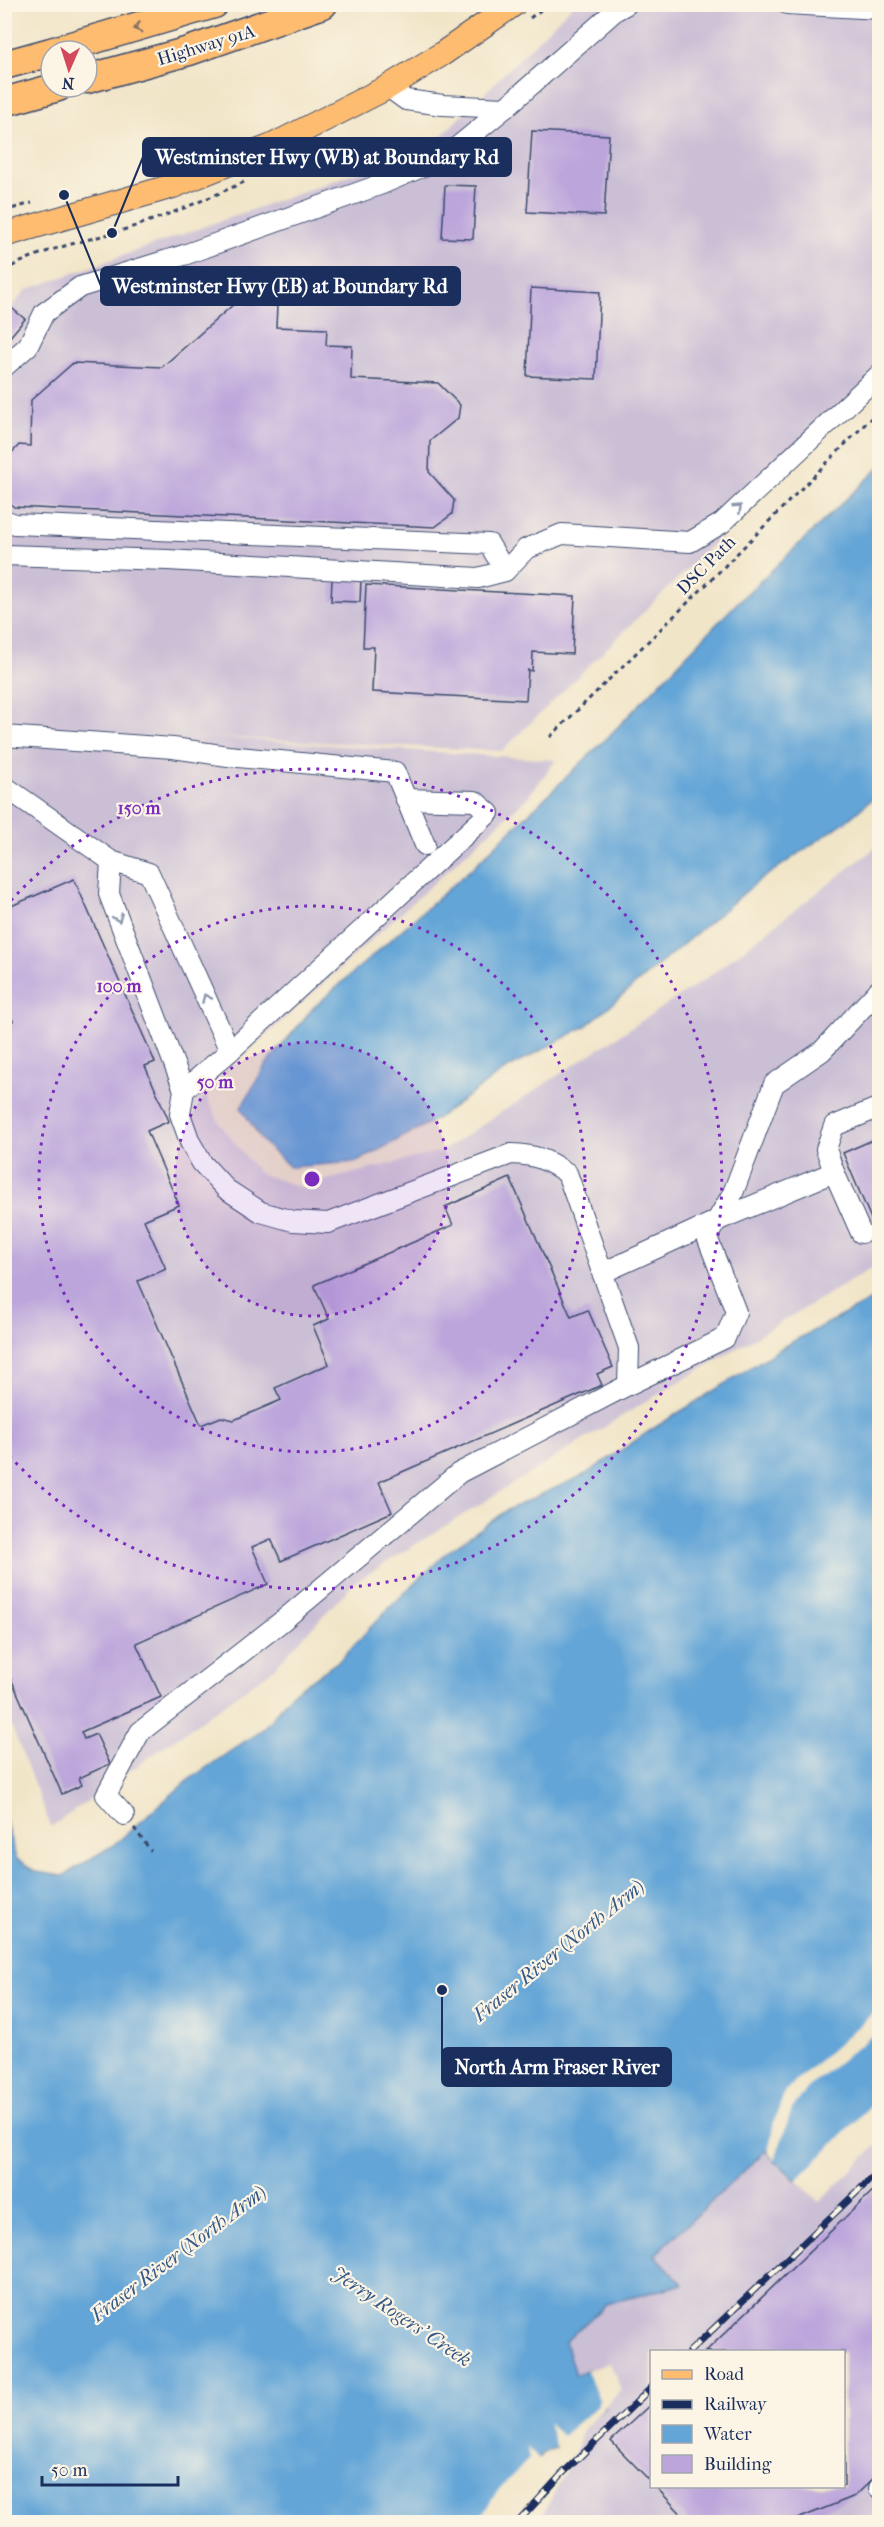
<svg xmlns="http://www.w3.org/2000/svg" width="884" height="2527" font-family="'IM FELL French Canon',serif">
  <style>
    .industrial { fill: #cbbfd5; fill-rule: evenodd }
    .water { fill: #63a5d7; stroke: #3f6a9a; stroke-width: 1.5 }
    .pier { fill: #f1e5c8 }
    .building { fill: #bba5db }
    .lines { fill: none; stroke-linecap: round; stroke-linejoin: round }
    .minor-casing { stroke: #3b4a6e; stroke-width: 22 }
    .major-casing { stroke: #3b4a6e; stroke-width: 26 }
    .highway-casing { stroke: #3b4a6e; stroke-width: 31 }
    .path { stroke: #3b4a6e; stroke-width: 3; stroke-dasharray: 4.5 4.5; stroke-linecap: butt }
    .minor { stroke: #fff; stroke-width: 20 }
    .major { stroke: #fdbc70; stroke-width: 24 }
    .highway { stroke: #fdbc70; stroke-width: 28 }
    .rail-casing { stroke: #1b2f5e; stroke-width: 7 }
    .rail { stroke: #fcf5e5; stroke-width: 4.5; stroke-dasharray: 14; stroke-linecap: butt }
    .oneway { stroke: #816e66 }
    .oneway2 { stroke: #8d97ae }
    .ring { fill: none; stroke: #7b2cbf; stroke-width: 3; stroke-dasharray: 3 6 }
    .labels { text-anchor: middle; stroke-width: 4.5; stroke-linejoin: round; paint-order: stroke }
    .street-label { font-size: 18px; fill: #1b2f5e; stroke: #fcf5e5 }
    .water-label { font-size: 20px; font-style: italic; fill: #345888; stroke: #fcf5e5 }
    .centre { fill: #7b2cbf; stroke: #fcf5e5; stroke-width: 3 }
    .ring-label { font-size: 18px; text-anchor: middle; font-weight: bold; fill: #7b2cbf; stroke: #fcf5e5; stroke-width: 4.5; stroke-linejoin: round; paint-order: stroke }
    .leader { fill: none; stroke: #1b2f5e; stroke-width: 2 }
    .callout-dot { fill: #1b2f5e; stroke: #fcf5e5; stroke-width: 2 }
    .callout { fill: #1b2f5e; stroke: #1b2f5e; stroke-width: 2 }
    .callout-label { font-size: 20px; text-anchor: middle; font-weight: bold; fill: #fff }
  </style>
  <rect width="100%" height="100%" fill="#fcf5e5"/>
  <filter id="ink" filterUnits="userSpaceOnUse"><feTurbulence type="fractalNoise" baseFrequency=".0167" numOctaves="2"/><feDisplacementMap in="SourceGraphic" scale="12" xChannelSelector="R" yChannelSelector="G"/><feConvolveMatrix kernelMatrix="1 2 1 2 8 2 1 2 1" color-interpolation-filters="sRGB"/></filter>
  <filter id="wash" filterUnits="userSpaceOnUse"><feTurbulence type="fractalNoise" baseFrequency=".008" numOctaves="4" result="noise"/><feDisplacementMap in="SourceGraphic" scale="24" xChannelSelector="R" yChannelSelector="G"/><feGaussianBlur stdDeviation="1.35" result="paint"/><feColorMatrix in="noise" values="0 0 0 0 0 0 0 0 0 0 0 0 0 0 0 0 0 1.4 0 .05"/><feComposite in="paint" operator="in"/></filter>
  <g filter="url(#wash)">
    <rect width="100%" height="100%" fill="#f1e5c8"/>
    <!-- industrial -->
    <g class="industrial">
      <path d="M573 5H879V381L502 751 178 735 556 760 527 798 204 1092 220 1124 259 1173 299 1187 442 1151 704 980 879 845V1264L632 1410 355 1582 271 1671 51 1827 5 1710V314L26 290 431 146Z"/>
      <path d="M879 2143V2517L867 2522H539L575 2453 581 2432 621 2390 610 2363 575 2375 565 2343 606 2304 683 2284 655 2255 766 2151 819 2202ZM652 2352H844V2486H652Z"/>
    </g>
    <!-- water -->
    <g class="water">
      <path d="M879 468V793L849 819 756 883 586 1026 505 1070 436 1119 357 1162 290 1167 263 1142 241 1108 265 1066 313 1008 471 869 607 738 735 605Z"/>
      <path d="M879 1296V2103L800 2184 765 2151 655 2255 683 2284 606 2304 565 2342 575 2375 589 2369 606 2406 557 2447 545 2452 491 2508 481 2522H5L4 1817 16 1858 36 1872 63 1876 115 1844 187 1781 264 1728 291 1694 340 1660 383 1614 446 1553 507 1510 586 1474 651 1430 788 1344Z"/>
    </g>
    <!-- pier -->
    <g class="pier">
      <path d="M879 2008V2030L810 2085 792 2109 775 2160 768 2153 774 2122 785 2091Z"/>
      <path d="M879 2098 880 2107 802 2186 796 2181Z"/>
      <path d="M592 2368 608 2404 558 2450 547 2422 562 2436 596 2407 600 2401 586 2370Z"/>
      <path d="M527 2447 540 2461 509 2492 485 2522H477L500 2488 529 2459Z"/>
    </g>
    <g id="blocks">
      <!-- building -->
      <g class="building">
        <path d="M532 131 609 135 604 216 527 212Z"/>
        <path d="M445 185 476 186 473 239 442 238Z"/>
        <path d="M531 288 600 292 596 379 527 376Z"/>
        <path d="M234 304 277 306 276 327 327 329 326 345 352 346 351 379 438 383 460 405 458 418 430 441 429 472 454 500 452 514 435 527 14 507 4 498V461L19 445 30 446 31 400 73 363 162 367Z"/>
        <path d="M8 305 25 319 4 344V309Z"/>
        <path d="M332 579 361 580 360 602 331 601Z"/>
        <path d="M366 585 575 596 572 654 533 652 532 671 528 670 526 700 372 692 374 647H363Z"/>
        <path d="M74 879 155 1062 145 1066 169 1121 147 1131 179 1205 144 1220 166 1269 138 1281 201 1425 221 1417 234 1420 281 1400 275 1388 329 1364 313 1326 329 1319 314 1285 453 1225 445 1207 510 1178 571 1317 588 1310 613 1367 597 1374 602 1385 379 1482 392 1512 281 1561 271 1539 252 1547 268 1584 136 1643 161 1697 81 1732 84 1739 96 1734 110 1764 79 1778 82 1785 62 1794 5 1665V1025L13 1021 4 1002V909Z"/>
        <path d="M875 1139 880 1149V1218L872 1221 843 1153Z"/>
        <path d="M880 2184V2472L855 2496 790 2522H689L655 2486H844V2352H705Z"/>
        <path d="M652 2403V2483L611 2441Z"/>
      </g>
    </g>
  </g>
  <g filter="url(#ink)">
    <use href="#blocks" fill-opacity="0" stroke="#3b4a6e" stroke-width="1.5"/>
    <g class="lines">
      <!-- minor casing -->
      <g class="minor-casing">
        <g id="minor">
          <path d="M787 4 880 9"/>
          <path d="M388 87 406 100 443 105 505 108 616 10 627 4"/>
          <path d="M4 367 28 346 44 313 80 287 184 255 382 184 445 157 505 108"/>
          <path d="M4 520 15 524 489 544 505 571"/>
          <path d="M4 555 168 560 478 578 505 571 526 549 562 534 690 542 722 523 880 374"/>
          <path d="M4 736 173 748 228 756 395 772 425 845"/>
          <path d="M4 786 111 861 149 873 230 1051"/>
          <path d="M111 861 109 894 184 1090"/>
          <path d="M861 1233 834 1172 826 1149 834 1126 880 1107"/>
          <path d="M602 1273 716 1221 834 1172"/>
          <path d="M628 1385 725 1338 736 1312 707 1237 733 1193 774 1084 822 1051 880 989"/>
          <path d="M124 1815 106 1795 140 1732 281 1622 459 1473 628 1385 629 1348 567 1173C545 1159 537 1155 511 1154L328 1223 293 1221 261 1212 226 1189 202 1163 190 1142 180 1114 184 1090 230 1051 489 813 475 801 406 799"/>
          <path d="M879 2488H880"/>
        </g>
      </g>
      <!-- major casing -->
      <g class="major-casing">
        <path id="major" d="M4 235 173 186 272 146 388 87 442 54 514 4"/>
      </g>
      <!-- highway casing -->
      <g class="highway-casing">
        <g id="highway">
          <path d="M54 51 214 4"/>
          <path d="M4 65 51 52"/>
          <path d="M87 79 189 51 323 4"/>
          <path d="M4 102 58 87"/>
        </g>
      </g>
      <!-- path -->
      <g class="path">
        <path d="M530 18 549 4"/>
        <path d="M4 208 11 209 32 203"/>
        <path d="M4 271C40 249 83 242 123 230 164 217 205 200 244 182"/>
        <path d="M550 737 710 581 880 409"/>
        <path d="M134 1828 151 1851"/>
      </g>
      <!-- minor -->
      <use href="#minor" class="minor"/>
      <!-- major -->
      <use href="#major" class="major"/>
      <!-- highway -->
      <use href="#highway" class="highway"/>
      <!-- rail casing -->
      <g class="rail-casing">
        <g id="rail">
          <path d="M689 2352 880 2170"/>
          <path d="M518 2522 561 2475 652 2387"/>
        </g>
      </g>
      <!-- rail -->
      <use href="#rail" class="rail"/>
    </g>
    <!-- one-way arrows -->
    <defs><path id="oneway-chevron" d="M-2-3.5L2.5 0L-2 3.5" fill="none" stroke-width="1.6" stroke-linecap="round" stroke-linejoin="round" transform="scale(1.5)"/></defs>
    <use class="oneway" href="#oneway-chevron" transform="translate(138 28) rotate(165)"/>
    <g class="oneway2">
      <use href="#oneway-chevron" transform="translate(738 508) rotate(-43)"/>
      <use href="#oneway-chevron" transform="translate(118 918) rotate(69)"/>
      <use href="#oneway-chevron" transform="translate(206 998) rotate(-114)"/>
    </g>
  </g>
  <!-- distance rings -->
  <circle cx="312" cy="1179" r="137" fill="#7b2cbf" fill-opacity=".12"/>
  <g class="ring">
    <circle cx="312" cy="1179" r="137"/>
    <circle cx="312" cy="1179" r="273"/>
    <path d="M5 907A410 410 0 1 1 5 1451"/>
  </g>
  <g class="labels">
    <!-- street labels -->
    <g class="street-label">
      <text transform="translate(206 45) rotate(-17)" y="6">Highway 91A</text>
      <text transform="translate(706 565) rotate(-45)" y="6">DSC Path</text>
    </g>
    <!-- water labels -->
    <g class="water-label">
      <text transform="translate(558 1950) rotate(-39)" y="7">Fraser River (North Arm)</text>
      <text transform="translate(178 2253) rotate(-37)" y="7">Fraser River (North Arm)</text>
      <text transform="translate(402 2316) rotate(34)" y="7">Jerry Rogers' Creek</text>
    </g>
  </g>
  <circle cx="312" cy="1179" r="9" class="centre"/>
  <g class="ring-label">
    <text x="139" y="814">150 m</text>
    <text x="119" y="992">100 m</text>
    <text x="215" y="1088">50 m</text>
  </g>
  <!-- callouts -->
  <path class="leader" d="M112 233L143 157M64 195L101 286M442 1990L442 2067"/>
  <g class="callout-dot">
    <circle cx="112" cy="233" r="6"/>
    <circle cx="64" cy="195" r="6"/>
    <circle cx="442" cy="1990" r="6"/>
  </g>
  <g class="callout">
    <rect x="143" y="138" width="368" height="38" rx="6"/>
    <rect x="101" y="267" width="359" height="38" rx="6"/>
    <rect x="442" y="2048" width="229" height="38" rx="6"/>
  </g>
  <g class="callout-label">
    <text x="327" y="164">Westminster Hwy (WB) at Boundary Rd</text>
    <text x="280" y="293">Westminster Hwy (EB) at Boundary Rd</text>
    <text x="557" y="2074">North Arm Fraser River</text>
  </g>
  <!-- margin -->
  <rect width="884" height="2527" fill="none" stroke="#fcf5e5" stroke-width="24"/>
  <!-- legend -->
  <rect x="650" y="2350" width="195" height="138" fill="#fcf5e5" stroke="#a2a6af" stroke-width="1.5"/>
  <rect x="662" y="2370" width="30" height="9" fill="#fdbc70" stroke="#a2a6af" stroke-width="1.5"/>
  <text x="704" y="2380" font-size="18" fill="#1b2f5e">Road</text>
  <rect x="662" y="2400" width="30" height="9" fill="#1b2f5e" stroke="#a2a6af" stroke-width="1.5"/>
  <text x="704" y="2410" font-size="18" fill="#1b2f5e">Railway</text>
  <rect x="662" y="2425" width="30" height="18" fill="#63a5d7" stroke="#a2a6af" stroke-width="1.5"/>
  <text x="704" y="2440" font-size="18" fill="#1b2f5e">Water</text>
  <rect x="662" y="2455" width="30" height="18" fill="#bba5db" stroke="#a2a6af" stroke-width="1.5"/>
  <text x="704" y="2470" font-size="18" fill="#1b2f5e">Building</text>
  <!-- north arrow -->
  <g transform="translate(69 69) rotate(183)"><circle r="28" fill="#fcf5e5" stroke="#a2a6af" stroke-width="1.5"/>
  <path d="M0-4.5L10 22L0 15L-10 22Z" fill="#d1495b"/>
  <text y="-9" font-size="16" font-weight="bold" text-anchor="middle" fill="#1b2f5e">N</text>
  </g>
  <!-- scale -->
  <path d="M42 2476v9h136v-9" fill="none" stroke="#1b2f5e" stroke-width="3"/>
  <text x="51" y="2476" font-size="18" fill="#1b2f5e" stroke="#fcf5e5" stroke-width="4.5" paint-order="stroke">50 m</text>
</svg>
